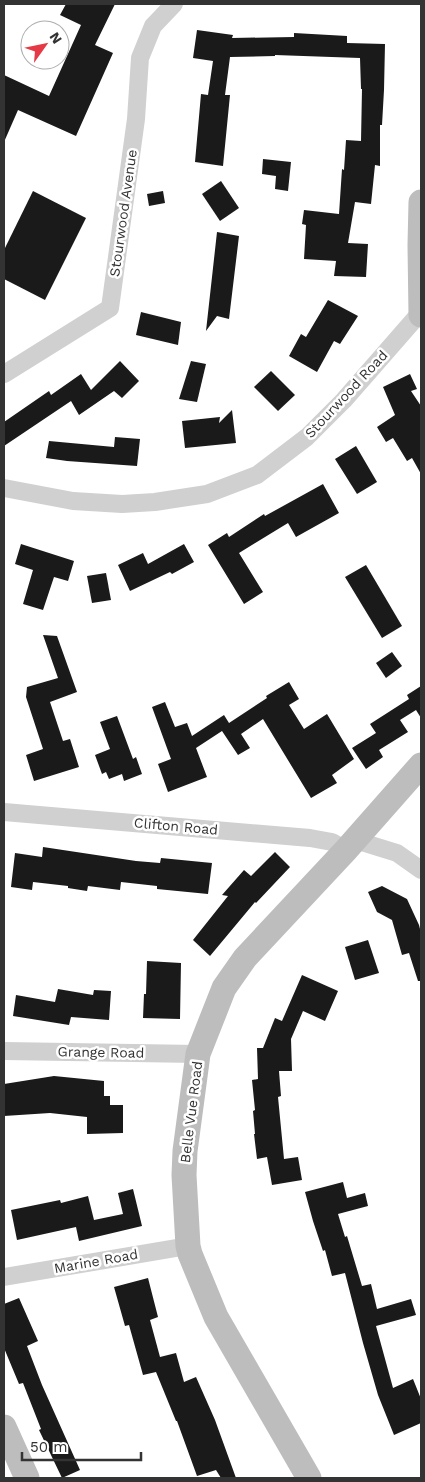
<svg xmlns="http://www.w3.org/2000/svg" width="425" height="1482" font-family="'Work Sans',sans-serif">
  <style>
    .building { fill: #1a1a1a }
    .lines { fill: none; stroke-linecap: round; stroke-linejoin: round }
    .street { stroke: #d0d0d0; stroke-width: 18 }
    .secondary { stroke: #bdbdbd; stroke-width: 25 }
    .labels { text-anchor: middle; stroke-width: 5; stroke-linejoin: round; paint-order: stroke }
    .street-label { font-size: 14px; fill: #333; stroke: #fff }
  </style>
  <rect width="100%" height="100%" fill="#fff"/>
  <!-- building -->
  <g class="building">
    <path d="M66 4H115L95 45 113 53 76 136 18 110 4 142V75L49 96 81 25 60 15Z"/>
    <path d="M197 30 233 35 232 38 294 37V33L347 36V43L385 44 384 90 382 125H380V166L375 165 371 204 355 202 348 243 368 244 366 277 334 276 336 261 304 259 306 225 302 224 304 210 339 214 342 169 344 170 346 140 361 141 362 89H361L360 58 275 55V56L230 57 225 95H230L223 166 195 162 201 94 208 95 213 61 193 58Z"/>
    <path d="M263 159 291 162 288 191 275 189 276 176 262 174Z"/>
    <path d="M221 181 239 208 220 221 202 194Z"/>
    <path d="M33 191 86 218 45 300 4 279V250Z"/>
    <path d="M163 191 165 203 149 206 147 194Z"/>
    <path d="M217 232 239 236 229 319 217 316 206 331Z"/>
    <path d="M328 300 358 316 340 344 334 341 317 372 289 356 301 334 306 337Z"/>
    <path d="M141 312 181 322 178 345 136 335Z"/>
    <path d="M120 361 139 381 122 398 114 391 79 415 71 401 4 446V422L49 391 51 395 81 374 91 390Z"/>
    <path d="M191 361 206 364 197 402 179 399Z"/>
    <path d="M271 371 295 395 278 411 254 387Z"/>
    <path d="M410 374 417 389 411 391 421 406V474L412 458 407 461 393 438 386 442 377 427 395 415 383 387Z"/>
    <path d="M232 410 236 443 185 448 182 421 220 417 219 423Z"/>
    <path d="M115 437 140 439 137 466 67 461 46 458 49 441 114 447Z"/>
    <path d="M356 446 377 482 357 494 335 459Z"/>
    <path d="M323 484 339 513 296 537 288 523 239 553 263 592 244 604 208 545 227 533 229 537 264 514 265 516Z"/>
    <path d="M21 544 74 561 68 581 54 577 43 610 23 604 33 570 15 564Z"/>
    <path d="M184 544 194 562 172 574 170 572 130 591 118 565 143 553 148 564Z"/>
    <path d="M366 565 402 626 382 638 345 577Z"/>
    <path d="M106 573 111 600 92 603 87 576Z"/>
    <path d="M43 635 57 636 77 692 50 702 63 741 70 739 79 767 34 781 26 755 43 749 26 697 27 687 58 678Z"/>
    <path d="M392 652 402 666 386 678 376 663Z"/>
    <path d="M289 682 299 699 289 705 304 729 327 714 354 759 332 775 337 783 311 798 263 719 241 734 250 748 238 755 222 731 196 748 207 777 168 792 158 764 171 759 152 707 165 702 175 727 187 723 192 736 224 715 229 723 267 698 266 696Z"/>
    <path d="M421 686V718L416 710 400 720 408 732 379 750 383 757 366 769 352 748 376 733 370 724 409 699 407 695Z"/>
    <path d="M117 716 133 759 136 757 142 774 124 781 122 774 109 779 106 772 102 774 95 755 110 749 100 722Z"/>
    <path d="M43 847 136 861 160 863 161 858 212 863 208 894 157 889V886L121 882 120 890 88 886 87 891 68 888V886L33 882 32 890 11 887 15 853 42 857Z"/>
    <path d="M275 852 290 867 256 903 255 902 210 956 193 940 228 896 222 895 244 870 251 876Z"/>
    <path d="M382 886 407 899 419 925 421 933V981H418L409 953 402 955 392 920 377 912 368 892Z"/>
    <path d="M368 940 379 973 355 980 345 947Z"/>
    <path d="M147 961 181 963 180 1019 143 1018 144 994H146Z"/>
    <path d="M302 975 338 991 325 1021 303 1011 291 1039 292 1071H279L281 1096 278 1097 284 1159 298 1157 302 1180 272 1185 267 1157 257 1159 254 1134H255L253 1111 255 1110 252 1080 258 1079 257 1048H263L275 1018 282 1021Z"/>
    <path d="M58 989 93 995 94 990 111 991 109 1020 71 1017 69 1025 13 1016 16 995 55 1002Z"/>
    <path d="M54 1076 104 1081V1096H110V1105H123V1133L87 1134V1117L50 1113 4 1116V1084Z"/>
    <path d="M343 1182 347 1198 365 1193 368 1206 338 1214 345 1237 347 1236 362 1286 371 1284 377 1309 411 1299 416 1315 376 1326 393 1388 413 1379 421 1399V1423L394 1435 378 1395 363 1343 345 1273 332 1276 325 1250 323 1251 313 1221 305 1192Z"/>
    <path d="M133 1189 142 1226 79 1241 76 1227 17 1240 11 1210 60 1200 61 1203 88 1196 94 1220 123 1214 118 1193Z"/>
    <path d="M148 1278 158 1317 150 1320 160 1357 176 1353 184 1382 196 1377 215 1420 236 1478H221L216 1470 197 1476 177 1421H176L156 1372 143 1375 129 1325 125 1326 114 1287Z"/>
    <path d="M19 1298 38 1341 27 1346 42 1385 80 1470 62 1478 39 1430 41 1429 23 1383 19 1384 4 1348V1304Z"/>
  </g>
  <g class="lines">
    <!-- street -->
    <g class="street">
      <path d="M4 374 110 308 136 119 140 58 153 26 174 4"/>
      <path d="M4 488 73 501 122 504 155 502 207 494 257 475 307 437 344 400 420 313"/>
      <path d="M4 812 310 838 332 842 346 850"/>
      <path d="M355 840 397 853 421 870"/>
      <path d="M4 1051 198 1054"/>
      <path d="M4 1277 188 1246"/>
    </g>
    <!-- secondary -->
    <g class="secondary">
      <path d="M421 202 420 245 421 315"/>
      <path d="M4 1427 27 1478"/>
      <path d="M309 1478 216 1317 190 1254 188 1246 184 1175 185 1151 198 1054 224 988 245 958 346 850 421 765"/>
    </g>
  </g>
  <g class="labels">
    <!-- street labels -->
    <g class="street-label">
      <text transform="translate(123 213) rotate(-82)" y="5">Stourwood Avenue</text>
      <text transform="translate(346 394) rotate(-47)" y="5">Stourwood Road</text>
      <text transform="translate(176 826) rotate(5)" y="5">Clifton Road</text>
      <text transform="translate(101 1052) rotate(1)" y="5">Grange Road</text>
      <text transform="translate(191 1112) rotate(-83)" y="5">Belle Vue Road</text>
      <text transform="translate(96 1261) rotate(-10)" y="5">Marine Road</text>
    </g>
  </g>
  <!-- border -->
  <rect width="425" height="1482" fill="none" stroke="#333333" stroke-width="10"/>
  <!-- north arrow -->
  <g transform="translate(45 45) rotate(57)"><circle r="24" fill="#ffffff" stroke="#adadad"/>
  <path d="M0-4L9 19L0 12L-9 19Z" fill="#e63946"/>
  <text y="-8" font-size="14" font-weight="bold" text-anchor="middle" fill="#333333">N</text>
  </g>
  <!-- scale -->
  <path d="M22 1452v8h119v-8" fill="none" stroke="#333333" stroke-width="2.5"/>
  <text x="30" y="1452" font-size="15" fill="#333333" stroke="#ffffff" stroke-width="4" paint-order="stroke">50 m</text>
</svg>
